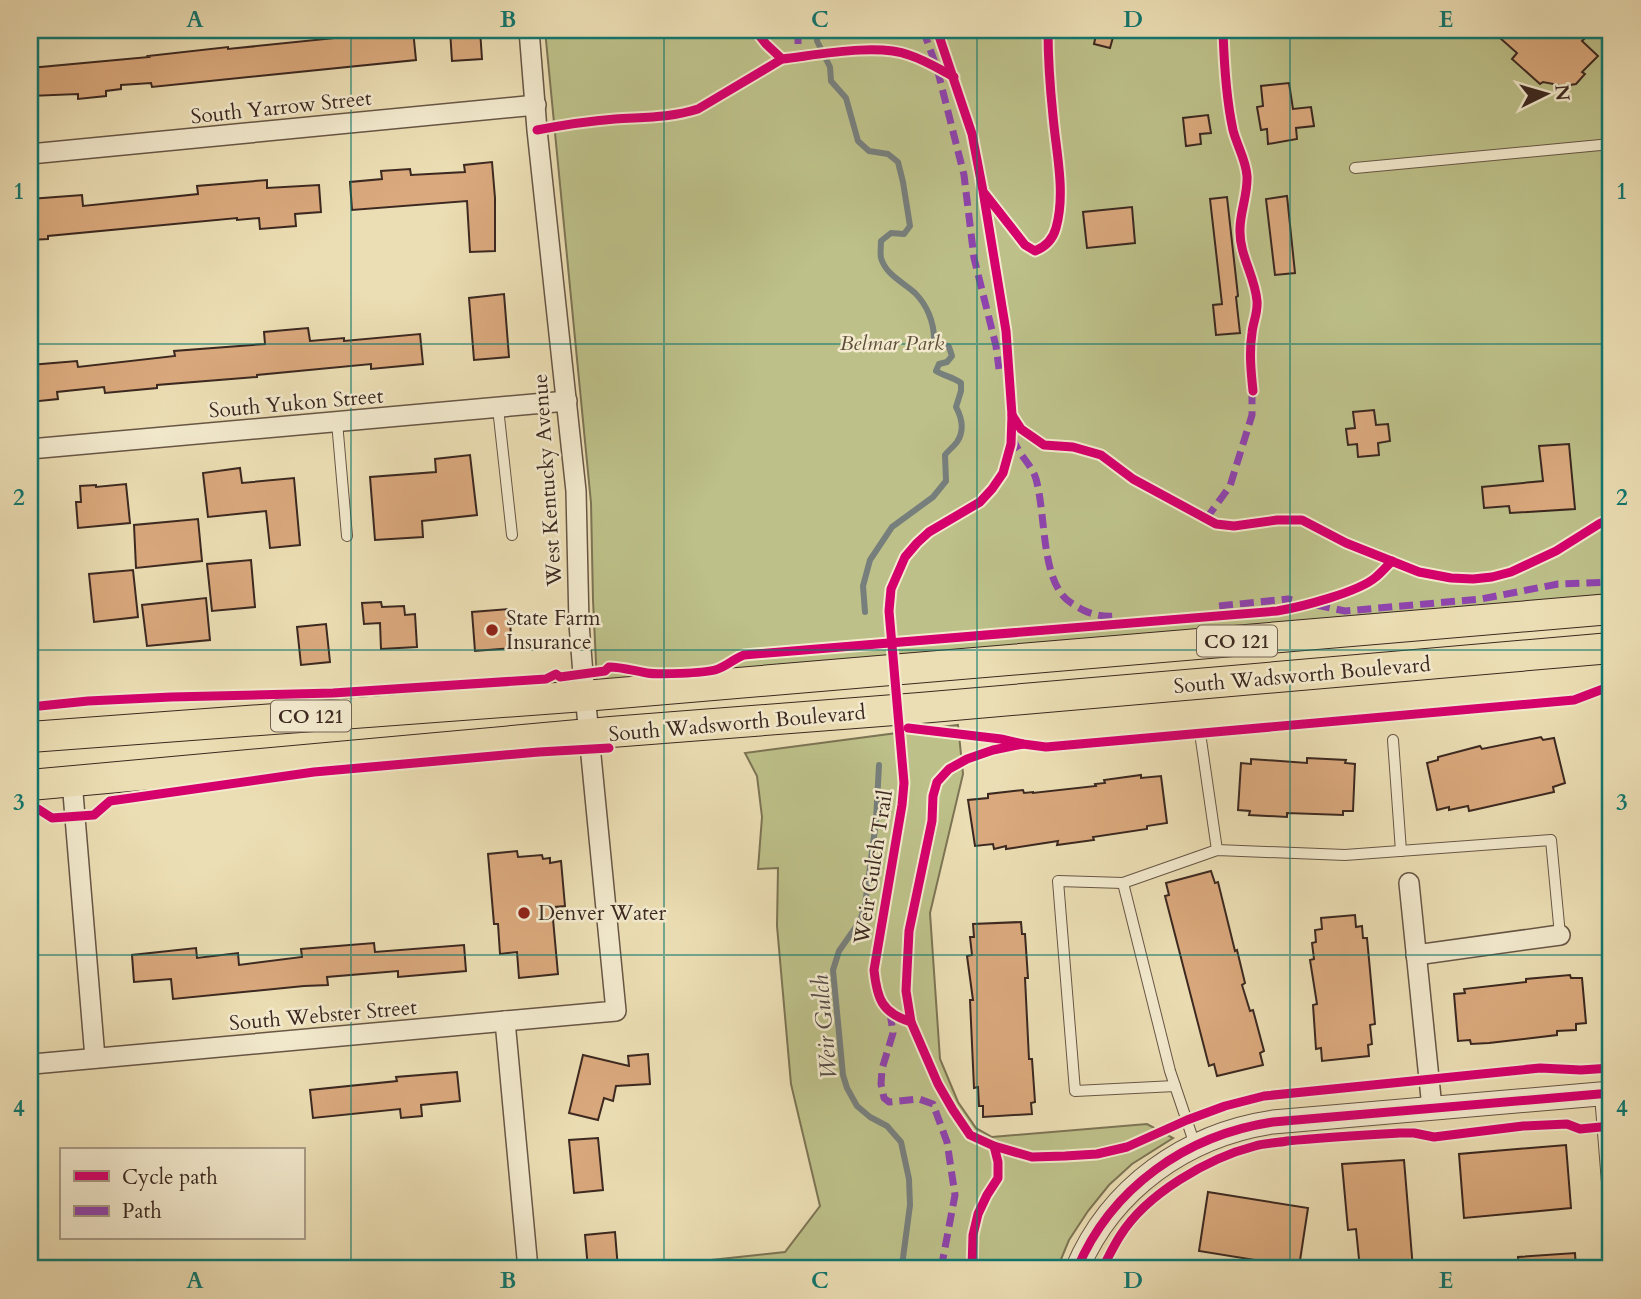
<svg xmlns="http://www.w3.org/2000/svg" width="1641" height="1299" font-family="Cardo,serif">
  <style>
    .green { fill: #bdc089; stroke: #7c7454; stroke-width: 2 }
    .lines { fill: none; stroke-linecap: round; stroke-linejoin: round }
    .stream { stroke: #777f7c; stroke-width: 6 }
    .building { fill: #daa97d; stroke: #3b2820; stroke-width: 2 }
    .service-casing { stroke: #675645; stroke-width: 12 }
    .minor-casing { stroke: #675645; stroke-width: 22 }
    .tertiary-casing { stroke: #675645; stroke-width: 25 }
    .primary-casing { stroke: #3b2820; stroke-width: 32 }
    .service { stroke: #f3eace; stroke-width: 10 }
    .minor { stroke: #f3eace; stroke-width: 19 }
    .tertiary { stroke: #f3eace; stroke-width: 23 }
    .primary { stroke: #ecdeb4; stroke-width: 30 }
    .quiet { stroke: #8e44ad; stroke-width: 7; stroke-dasharray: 14 7; stroke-linecap: butt }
    .cycleway-casing { stroke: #f3eace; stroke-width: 13 }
    .cycleway { stroke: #d6006c; stroke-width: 9 }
    .grid { fill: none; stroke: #0f766e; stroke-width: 2; stroke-opacity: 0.55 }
    .poi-dot { fill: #8f2418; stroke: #f3eace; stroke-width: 2.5 }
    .labels { text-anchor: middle; stroke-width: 5; stroke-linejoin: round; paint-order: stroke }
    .shield { fill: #f3eace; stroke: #726254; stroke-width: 2 }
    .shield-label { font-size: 19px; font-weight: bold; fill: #3b2820 }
    .street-label { font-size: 21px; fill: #3b2820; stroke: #f3eace }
    .park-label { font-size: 21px; font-style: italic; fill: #5c4e3a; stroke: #f3eace }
    .poi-label { font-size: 21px; fill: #3b2820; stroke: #f3eace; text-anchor: start }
    .water-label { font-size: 23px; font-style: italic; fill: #544c46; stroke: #f3eace }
    .neatline { fill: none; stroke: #0f766e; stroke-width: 2.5 }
    .grid-label { font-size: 23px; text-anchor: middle; font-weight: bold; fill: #0f766e }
  </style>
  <rect width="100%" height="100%" fill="#ecdeb4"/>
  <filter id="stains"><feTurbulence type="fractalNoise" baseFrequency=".00286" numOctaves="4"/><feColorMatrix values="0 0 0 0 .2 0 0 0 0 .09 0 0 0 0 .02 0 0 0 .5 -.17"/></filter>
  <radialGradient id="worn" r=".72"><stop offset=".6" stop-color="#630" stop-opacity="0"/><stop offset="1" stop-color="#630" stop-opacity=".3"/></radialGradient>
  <!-- green -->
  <g class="green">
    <path d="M545 30H1611V595L597 683 593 600 591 503Z"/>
    <path d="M958 725 963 774 930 913 940 1059 958 1102 976 1128 992 1137 1147 1124 1173 1138 1132 1164 1109 1185 1088 1211 1069 1240 1057 1269H675V1264L785 1252 820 1206 791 1084 777 926 778 868 758 869 762 817 757 776 745 753Z"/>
  </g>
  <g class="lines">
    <!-- stream -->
    <g class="stream">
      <path d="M817 30V41L830 67 831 81 846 98 858 141 869 151 888 154 898 162 903 182 910 226 904 234 891 233 881 241C881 246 880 253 881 258 886 275 903 282 915 293 927 305 934 322 934 339L949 347 952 356 947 362 939 364 936 371C944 376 953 377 961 383V391L956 407C962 418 965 430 957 442 954 446 948 451 945 455L946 481 933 497 892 527 870 560 863 586 865 612"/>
      <path d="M879 765 876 821 865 905 860 921 839 951 833 970 843 1075 847 1088 857 1106 870 1117 887 1126 901 1142 909 1179 910 1205 903 1258 900 1269"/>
    </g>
  </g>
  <!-- building -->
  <g class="building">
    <path d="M413 30 416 60 152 87 151 83 121 85V89L106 91V96L78 99V94L30 96V68L149 57 148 56 228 47V49Z"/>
    <path d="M450 30H480L482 59 452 61Z"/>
    <path d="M1097 30H1115L1110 48 1094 44Z"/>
    <path d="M1491 30H1593L1582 41 1598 56 1582 72 1585 74 1576 84 1564 86 1543 82 1540 84 1512 59 1517 53Z"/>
    <path d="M1289 83 1293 109 1311 107 1314 126 1296 128 1297 139 1268 144 1267 129 1261 130 1257 107 1263 106 1261 86Z"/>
    <path d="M1208 115 1211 133 1200 134 1201 144 1186 146 1183 118Z"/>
    <path d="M492 162 495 198V251L470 252 467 201 352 210 350 182 382 179 381 171 410 169 411 175 465 172 464 165Z"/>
    <path d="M267 180V188L319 185 321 212 295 214 296 226 260 229 259 218 237 220V218L48 236V239L30 240V199L82 195 83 206 198 194 197 186Z"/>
    <path d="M1287 196 1295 273 1275 275 1266 199Z"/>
    <path d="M1227 197 1238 296 1236 297 1240 333 1216 335 1213 305 1222 304 1210 199Z"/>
    <path d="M1132 207 1135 243 1087 248 1083 212Z"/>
    <path d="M504 294 509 357 474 360 469 298Z"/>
    <path d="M308 328 310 341 344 338V341L420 334 423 364 371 369V364L257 375V377L157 385V388L105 393 104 387 57 392 58 399 30 402V365L77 361 78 367 175 356 174 351 265 344 264 332Z"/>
    <path d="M1374 410 1376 425 1388 424 1390 441 1378 443 1379 455 1358 457 1357 444 1348 445 1346 429 1355 428 1353 412Z"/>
    <path d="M1569 444 1575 509 1510 513 1509 506 1484 508 1482 487 1543 481 1539 446Z"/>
    <path d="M470 455 477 515 422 521 423 537 375 540 370 477 436 472 435 459Z"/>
    <path d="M240 468 242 483 294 478 300 545 270 548 266 511 208 517 203 473Z"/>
    <path d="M126 484 130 523 78 528 76 502H81L80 486 96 485V487Z"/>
    <path d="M198 519 202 561 136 568 134 525Z"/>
    <path d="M251 560 255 607 212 611 207 564Z"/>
    <path d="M133 570 138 617 94 622 89 574Z"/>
    <path d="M206 598 210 640 147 646 142 605Z"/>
    <path d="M381 602 382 607 404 606 405 615 415 614 417 647 381 649 380 623 364 624 362 603Z"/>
    <path d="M509 609 512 648 475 651 472 612Z"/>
    <path d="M326 624 330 662 301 665 297 627Z"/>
    <path d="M1541 737 1543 740 1554 738 1565 783 1553 787 1554 792 1469 811 1468 806 1449 810V807L1437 810 1427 763 1438 760V757L1480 746 1482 749Z"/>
    <path d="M1307 758 1346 760 1345 763 1355 764 1353 811H1343V815L1287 813V817L1249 815 1250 811 1238 810 1241 763 1251 764V759L1307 763Z"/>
    <path d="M1141 775V778L1161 776 1167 823 1147 826V829L1093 837 1094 840 1057 845 1058 841 1006 849V846L994 849 993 844 975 846 968 800 988 798V794L1023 790 1024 793 1033 792V793L1096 786 1095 784 1105 783 1104 780Z"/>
    <path d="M517 851 518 857 542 855 543 859 550 858V863L561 861 565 906 555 907 557 919H553L558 974 519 978 517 952 500 954 498 924H494L488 854Z"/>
    <path d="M1211 871 1215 883 1218 882 1235 951 1237 950 1245 983 1242 985 1250 1011 1253 1010 1264 1051 1260 1053 1263 1065 1217 1076 1214 1064 1209 1066 1165 896 1169 895 1166 883Z"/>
    <path d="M1355 915 1356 927 1362 926 1363 938H1367L1375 1024 1370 1025 1372 1044 1368 1045 1369 1056 1322 1061 1321 1048 1316 1049 1313 1005 1317 1004 1310 960 1314 959 1312 943 1316 942 1315 930 1322 929 1321 918Z"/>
    <path d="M1021 922 1022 934H1025L1028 978H1025L1029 1059H1032L1035 1102 1031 1103 1032 1114 983 1117V1106H979L978 1087 974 1088 970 1000H973L967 956 972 955 970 937H974L973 924Z"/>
    <path d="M374 943 375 952 464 945 466 971 398 977V971L327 977 328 985 304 986 173 999 171 979 134 982 132 955 196 948 197 958 238 953 239 965 302 957 301 949Z"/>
    <path d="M1570 975 1571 978H1582L1586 1023 1576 1024V1030L1557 1031V1035L1489 1043 1471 1044 1470 1040 1458 1041 1454 994 1465 993 1464 989 1526 982V979Z"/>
    <path d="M648 1054 650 1084 616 1086 613 1101 604 1098 598 1120 569 1113 583 1055 629 1066 628 1056Z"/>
    <path d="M457 1072 460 1101 421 1105 422 1116 401 1118 400 1109 313 1118 310 1090 397 1081 396 1077Z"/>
    <path d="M598 1138 603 1190 574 1193 569 1140Z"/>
    <path d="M1566 1145 1571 1208 1464 1218 1459 1154Z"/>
    <path d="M1404 1160 1413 1269H1360L1356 1229 1348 1230 1342 1164Z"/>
    <path d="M1208 1192 1308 1208 1299 1267 1199 1251Z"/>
    <path d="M615 1232 618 1269H588L585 1235Z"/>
    <path d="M1575 1253 1576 1269H1519L1518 1257Z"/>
  </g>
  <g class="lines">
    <!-- service casing -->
    <g class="service-casing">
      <g id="service">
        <path d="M1355 168 1611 144"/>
        <path d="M498 408 512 535"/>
        <path d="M337 422 347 536"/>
        <path d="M1200 733 1217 850"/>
        <path d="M1393 740 1401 851"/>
        <path d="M1123 883 1058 881 1075 1091 1175 1086"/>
        <path d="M1600 1095 1610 1220"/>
        <path d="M1195 1145 1170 1071 1123 883 1217 850 1345 855 1551 840 1560 935"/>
      </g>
    </g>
    <!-- minor casing -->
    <g class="minor-casing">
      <g id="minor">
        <path d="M30 154 536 105"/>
        <path d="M30 449 567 401"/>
        <path d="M72 781 95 1058"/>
        <path d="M1409 883 1432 1108"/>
        <path d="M1416 955 1560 935"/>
        <path d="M505 1021 528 1269"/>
        <path d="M33 1064 616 1011 583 674 579 624 576 491 537 130 529 30"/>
      </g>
    </g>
    <!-- tertiary casing -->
    <g class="tertiary-casing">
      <path id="tertiary" d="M1077 1269C1111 1188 1186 1135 1273 1122L1611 1093"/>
    </g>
    <!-- primary casing -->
    <g class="primary-casing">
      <g id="primary">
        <path d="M30 737 584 696 1611 609"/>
        <path d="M30 785 611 732 920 708 1611 648"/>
      </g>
    </g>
    <!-- service -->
    <use href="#service" class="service"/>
    <!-- minor -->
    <use href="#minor" class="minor"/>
    <!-- tertiary -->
    <use href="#tertiary" class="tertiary"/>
    <!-- primary -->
    <use href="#primary" class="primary"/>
    <!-- quiet -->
    <g class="quiet">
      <path d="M798 30V45L802 57"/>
      <path d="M923 30 937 68 964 175 974 258 996 346 999 369"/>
      <path d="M1013 437C1016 453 1032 464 1036 479 1045 512 1042 563 1059 590 1064 600 1074 605 1083 610 1093 615 1105 617 1115 616"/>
      <path d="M1206 519 1230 486 1252 415V387"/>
      <path d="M1316 605 1345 611 1481 599 1558 584 1611 582"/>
      <path d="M1219 606 1288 599 1292 600"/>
      <path d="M890 1012 893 1033 882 1069 881 1084 884 1098 889 1102 919 1099 933 1104 947 1142 955 1195 941 1269"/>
    </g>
    <!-- cycleway casing -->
    <g class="cycleway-casing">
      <g id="cycleway">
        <path d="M755 30 766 44 782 59C817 55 877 43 909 55 925 60 939 69 954 77"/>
        <path d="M1223 30C1224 63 1226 98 1233 130 1237 146 1246 160 1247 176 1248 194 1240 212 1240 229 1239 255 1255 276 1257 301 1258 313 1253 322 1252 333 1249 352 1251 372 1253 391"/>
        <path d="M537 130C563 125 589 121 615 119 643 117 670 118 698 109L782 59"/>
        <path d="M985 194 1025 245 1035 251C1045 247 1053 239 1056 228 1066 192 1056 152 1053 116 1050 87 1048 58 1048 30"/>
        <path d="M1012 415 1021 429 1044 445 1073 447 1101 455 1133 479 1216 524 1234 526 1277 520H1302L1346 543 1419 572 1451 578 1473 579 1492 577 1511 572 1556 551 1599 524 1611 518"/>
        <path d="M30 707 88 701 171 697 333 693 546 679 556 674 560 677 605 671 609 667C622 667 634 671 647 673 659 675 703 673 715 670 726 667 733 659 744 655L1277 611C1301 607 1359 592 1376 577 1382 572 1387 566 1392 561"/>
        <path d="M908 728 1001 739 1023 744 1046 747 1574 700 1611 686"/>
        <path d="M1023 744 993 750 967 759 949 769 937 782 933 796 932 821 909 931 906 991 911 1022 938 1084 953 1110 970 1135 994 1146 1032 1157 1065 1156 1097 1154 1127 1147 1187 1120 1225 1106 1264 1096 1540 1068 1581 1070 1611 1068"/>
        <path d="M30 810 38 809 52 818 94 815 110 801 314 772 539 752 609 748"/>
        <path d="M911 1022C882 1013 877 999 874 970L902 805 904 783 889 611 891 589 905 557 917 543 929 532 980 502 992 489 1003 473 1011 444 1012 415 1006 331 983 191 972 134 937 30"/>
        <path d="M972 1269 973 1235 978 1214 987 1195 998 1178V1162L994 1146"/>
        <path d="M1077 1269C1111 1188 1186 1135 1273 1122L1611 1093"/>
        <path d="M1102 1269C1108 1258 1113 1247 1120 1236 1146 1194 1208 1158 1255 1146 1265 1143 1277 1143 1287 1141 1324 1137 1362 1135 1399 1133H1414L1434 1137 1523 1126 1567 1124 1580 1129 1611 1126"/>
      </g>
    </g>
    <!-- cycleway -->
    <use href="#cycleway" class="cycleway"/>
  </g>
  <!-- grid -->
  <path class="grid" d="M351 30V1269M664 30V1269M977 30V1269M1290 30V1269M30 344H1611M30 650H1611M30 955H1611"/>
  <!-- markers -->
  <g class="poi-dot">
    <circle cx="492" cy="630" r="7"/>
    <circle cx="524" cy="913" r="7"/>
  </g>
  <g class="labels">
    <!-- shield labels -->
    <g class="shield">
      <rect x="1197" y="625.5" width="80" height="31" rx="5"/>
      <rect x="271" y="700.5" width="80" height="31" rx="5"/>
    </g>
    <g class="shield-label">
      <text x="1237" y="648">CO 121</text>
      <text x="311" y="723">CO 121</text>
    </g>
    <!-- street labels -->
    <g class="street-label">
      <text transform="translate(281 107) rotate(-6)" y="7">South Yarrow Street</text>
      <text transform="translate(296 403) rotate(-5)" y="7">South Yukon Street</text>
      <text transform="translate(547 480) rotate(-94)" y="7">West Kentucky Avenue</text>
      <text transform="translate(1302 675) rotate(-5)" y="7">South Wadsworth Boulevard</text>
      <text transform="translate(737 723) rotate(-5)" y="7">South Wadsworth Boulevard</text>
      <text transform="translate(873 867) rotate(-81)" y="7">Weir Gulch Trail</text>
      <text transform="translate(323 1015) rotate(-5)" y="7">South Webster Street</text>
    </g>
    <!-- park labels -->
    <g class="park-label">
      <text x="892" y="350">Belmar Park</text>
    </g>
    <!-- poi labels -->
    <g class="poi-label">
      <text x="506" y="625">State Farm<tspan x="506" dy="24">Insurance</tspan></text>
      <text x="538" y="920">Denver Water</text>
    </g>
    <!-- water labels -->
    <g class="water-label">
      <text transform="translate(824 1027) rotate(-95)" y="8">Weir Gulch</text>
    </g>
  </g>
  <!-- margin -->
  <rect width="1641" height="1299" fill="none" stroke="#ecdeb4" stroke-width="77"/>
  <!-- legend -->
  <rect x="60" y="1148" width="245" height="91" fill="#f3eace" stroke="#a99c88" stroke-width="2"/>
  <rect x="74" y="1171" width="35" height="10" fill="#d6006c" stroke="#a99c88" stroke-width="2"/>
  <text x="122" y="1184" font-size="21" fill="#3b2820">Cycle path</text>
  <rect x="74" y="1206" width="35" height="10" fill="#8e44ad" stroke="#a99c88" stroke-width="2"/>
  <text x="122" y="1218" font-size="21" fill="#3b2820">Path</text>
  <!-- north arrow -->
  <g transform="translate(1546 94) rotate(85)" stroke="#f3eace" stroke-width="5" paint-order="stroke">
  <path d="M0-5L12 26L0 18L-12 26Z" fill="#3b2820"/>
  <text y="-10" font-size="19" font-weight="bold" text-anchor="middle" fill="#3b2820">N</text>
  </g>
  <rect x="38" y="38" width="1564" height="1222" class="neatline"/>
  <g class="grid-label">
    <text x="195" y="27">A</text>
    <text x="508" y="27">B</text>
    <text x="820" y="27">C</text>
    <text x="1133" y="27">D</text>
    <text x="1446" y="27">E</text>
    <text x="19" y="199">1</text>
    <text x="1622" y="199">1</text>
    <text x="19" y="505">2</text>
    <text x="1622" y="505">2</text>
    <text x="19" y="810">3</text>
    <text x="1622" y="810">3</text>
    <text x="19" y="1116">4</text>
    <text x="1622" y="1116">4</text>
    <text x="195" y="1288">A</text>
    <text x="508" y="1288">B</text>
    <text x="820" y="1288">C</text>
    <text x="1133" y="1288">D</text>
    <text x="1446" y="1288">E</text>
  </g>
  <rect width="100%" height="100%" filter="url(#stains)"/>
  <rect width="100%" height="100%" fill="url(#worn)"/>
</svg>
